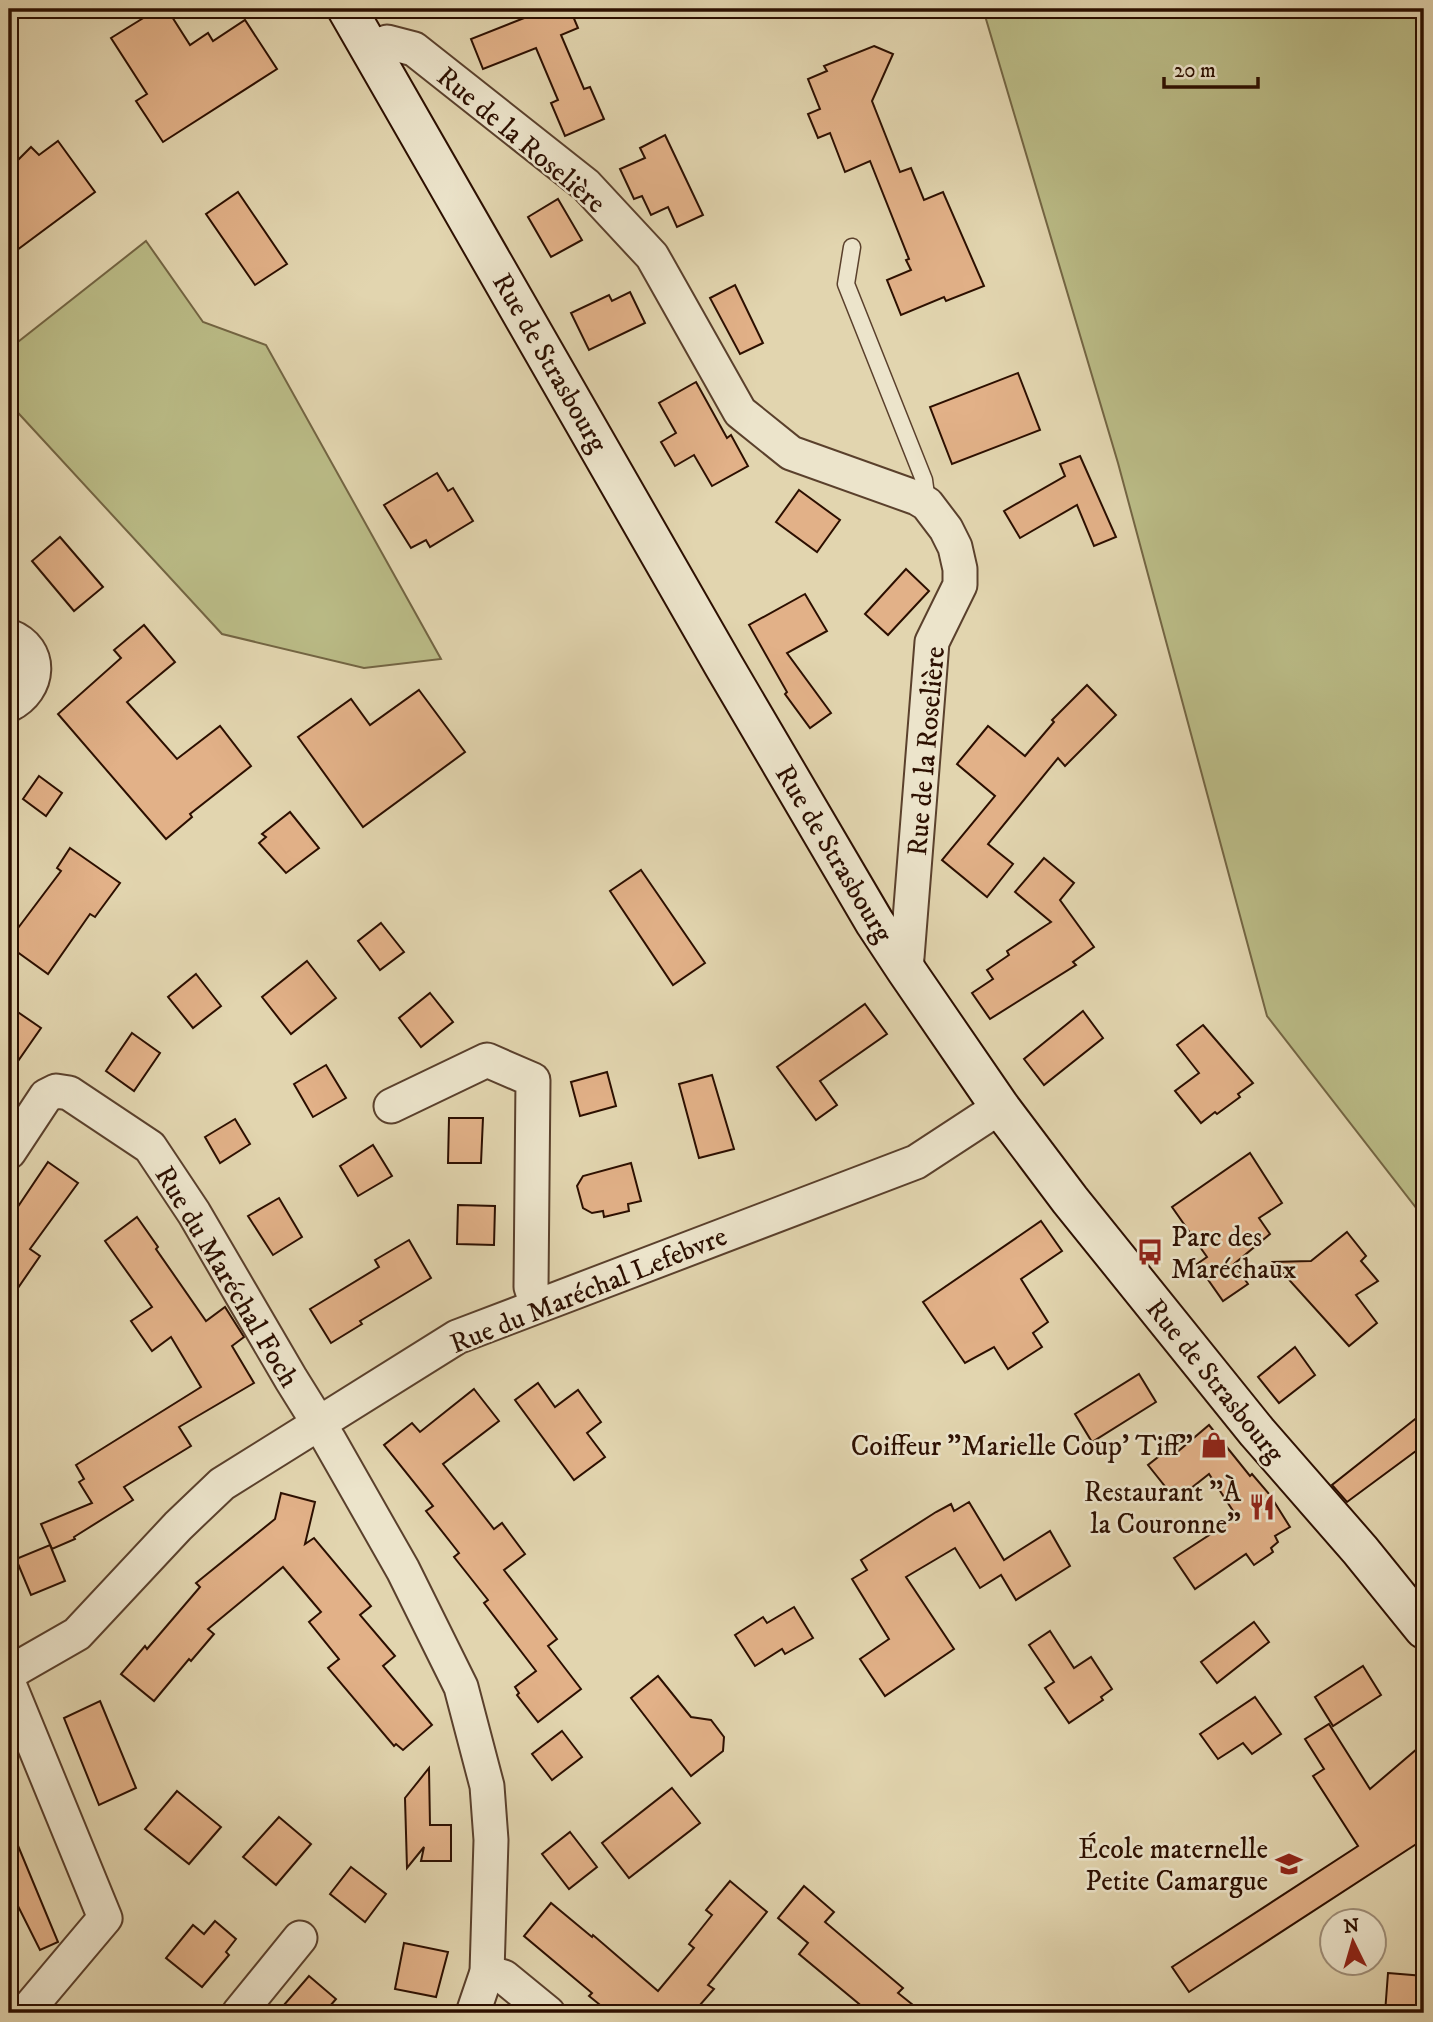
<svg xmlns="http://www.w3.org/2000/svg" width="1433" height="2022" font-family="'IM FELL DW Pica',serif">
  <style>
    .green { fill: #babb86; stroke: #736543; stroke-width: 2 }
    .building { fill: #e2b188; stroke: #2c0f00; stroke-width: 2 }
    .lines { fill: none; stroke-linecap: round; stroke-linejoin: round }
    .lane-casing { stroke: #5a402c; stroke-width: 19 }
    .street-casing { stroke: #5a402c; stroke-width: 37 }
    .secondary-casing { stroke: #2c0f00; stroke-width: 42 }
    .lane { stroke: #ece4cb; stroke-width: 16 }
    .street { stroke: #ece4cb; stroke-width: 33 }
    .secondary { stroke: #ece4cb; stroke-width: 38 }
    .labels { text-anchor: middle; stroke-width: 5; stroke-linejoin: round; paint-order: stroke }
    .street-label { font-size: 28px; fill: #2c0f00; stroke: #ece4cb }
    .poi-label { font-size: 28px; fill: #2c0f00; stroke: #ece4cb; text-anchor: end }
  </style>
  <rect width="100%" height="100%" fill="#e2d5af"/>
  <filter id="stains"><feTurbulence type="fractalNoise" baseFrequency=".00286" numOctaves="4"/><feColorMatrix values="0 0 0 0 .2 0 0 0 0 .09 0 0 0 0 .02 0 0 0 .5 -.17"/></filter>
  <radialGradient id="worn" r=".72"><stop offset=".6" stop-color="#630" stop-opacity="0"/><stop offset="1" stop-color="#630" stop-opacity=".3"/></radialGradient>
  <!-- green -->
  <g class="green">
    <path d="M983 9H1424V1218L1267 1016 1118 463Z"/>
    <path d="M146 241 203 322 266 345 441 659 364 668 222 634 9 403V349Z"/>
  </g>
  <!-- building -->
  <g class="building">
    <path d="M158 9H167L190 45 208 33 213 41 245 20 277 69 163 142 136 101 147 94 111 38Z"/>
    <path d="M547 9H570L578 28 561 35 584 89 590 87 604 119 565 136 551 103 558 100 536 48 483 69 471 39Z"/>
    <path d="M874 46 893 54 872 101 900 172 911 168 924 200 943 192 984 286 946 301 944 297 901 315 887 280 911 270 906 260 909 259 870 161 845 172 830 133 818 138 808 114 820 109 808 79 827 71 824 66Z"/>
    <path d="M665 135 703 215 677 227 668 207 651 215 642 196 634 199 620 169 645 158 640 148Z"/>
    <path d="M58 141 95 192 9 256V169L31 147 39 155Z"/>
    <path d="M238 192 287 264 255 285 206 214Z"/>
    <path d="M558 199 582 240 551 257 528 217Z"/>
    <path d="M735 285 763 343 740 354 710 298Z"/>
    <path d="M630 292 645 323 589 350 571 313 609 295 612 301Z"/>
    <path d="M1018 373 1040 430 952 464 930 407Z"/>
    <path d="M696 382 727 438 731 435 748 466 712 486 694 455 675 466 661 442 676 433 659 403Z"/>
    <path d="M1080 456 1116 537 1094 546 1077 505 1020 538 1004 511 1065 476 1060 464Z"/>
    <path d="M437 473 448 491 453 488 473 521 430 547 426 540 411 548 384 505Z"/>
    <path d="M799 490 840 520 817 552 776 522Z"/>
    <path d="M60 537 103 587 74 611 32 561Z"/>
    <path d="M906 569 929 591 888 635 865 614Z"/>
    <path d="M805 594 827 631 787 653 831 713 810 728 785 694 787 692 749 625Z"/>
    <path d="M144 625 175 662 127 702 177 759 220 726 251 766 190 814 192 817 166 839 58 714 121 658 114 650Z"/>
    <path d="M1087 685 1116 715 1065 766 1058 758 988 844 1013 864 987 897 942 860 995 796 957 764 988 726 1025 756 1054 722 1052 720Z"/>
    <path d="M419 690 465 752 363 827 298 737 351 699 370 725Z"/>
    <path d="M39 776 62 793 46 816 23 799Z"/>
    <path d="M290 812 319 848 286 873 259 843 266 837 262 834Z"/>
    <path d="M70 848 120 883 95 917 90 914 48 974 9 946V940L61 871 57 868Z"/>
    <path d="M1044 858 1074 883 1060 900 1094 947 1073 962 1076 965 990 1019 972 993 993 979 987 970 1009 955 1007 951 1051 922 1015 892Z"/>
    <path d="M641 870 705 963 673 985 610 891Z"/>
    <path d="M381 923 404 952 380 970 358 941Z"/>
    <path d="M307 961 336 998 291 1034 262 997Z"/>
    <path d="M196 974 221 1006 193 1028 168 997Z"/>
    <path d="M430 993 453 1022 421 1047 399 1018Z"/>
    <path d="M865 1004 887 1034 820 1081 837 1105 816 1120 777 1067Z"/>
    <path d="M9 1006 41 1028 9 1074Z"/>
    <path d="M1083 1011 1103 1038 1044 1085 1024 1059Z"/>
    <path d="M1203 1025 1253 1083 1238 1094 1240 1097 1217 1114 1215 1112 1201 1123 1175 1091 1199 1073 1177 1045Z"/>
    <path d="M132 1033 160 1053 134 1091 106 1071Z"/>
    <path d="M326 1065 346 1098 313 1117 294 1084Z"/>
    <path d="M607 1072 616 1106 580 1116 571 1082Z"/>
    <path d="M712 1075 734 1149 699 1158 679 1084Z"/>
    <path d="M449 1118H483L481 1163H448Z"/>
    <path d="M235 1119 250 1144 220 1163 205 1137Z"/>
    <path d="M373 1145 392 1176 358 1196 340 1166Z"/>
    <path d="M1250 1153 1282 1203 1259 1218 1270 1234 1234 1264 1248 1284 1223 1301 1197 1264 1207 1257 1172 1207Z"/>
    <path d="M48 1162 78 1183 30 1249 40 1256 9 1301V1220Z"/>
    <path d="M631 1163 641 1201 628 1204 629 1211 604 1217 603 1211 592 1213 583 1208 577 1186 583 1176Z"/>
    <path d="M279 1198 302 1237 273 1255 248 1216Z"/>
    <path d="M458 1205 495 1206 494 1245 457 1244Z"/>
    <path d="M137 1217 158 1247 156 1249 206 1321 225 1307 244 1337 232 1346 254 1383 179 1427 191 1446 124 1487 133 1500 74 1537 75 1539 52 1549 41 1524 92 1503 79 1482 84 1479 76 1465 201 1387 171 1337 152 1351 131 1321 152 1307 105 1241Z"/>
    <path d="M1041 1221 1062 1251 1021 1279 1048 1322 1033 1333 1042 1347 1008 1369 994 1347 965 1363 923 1302Z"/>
    <path d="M1347 1232 1366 1256 1361 1261 1378 1281 1356 1295 1377 1323 1349 1346 1273 1262 1311 1261Z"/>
    <path d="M409 1240 431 1278 360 1321 362 1324 331 1343 310 1309 379 1267 375 1260Z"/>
    <path d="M1295 1347 1315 1375 1279 1403 1258 1377Z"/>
    <path d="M1139 1374 1156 1402 1092 1442 1075 1414Z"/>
    <path d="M538 1383 555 1407 578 1390 601 1422 587 1433 605 1457 574 1480 515 1400Z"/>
    <path d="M474 1389 499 1421 443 1464 494 1529 502 1523 525 1554 504 1570 557 1639 548 1646 581 1689 538 1722 517 1695 519 1693 515 1687 536 1671 484 1603 488 1600 454 1557 459 1553 426 1511 433 1506 384 1445 412 1423 420 1432Z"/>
    <path d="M1424 1412V1445L1347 1502 1332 1485Z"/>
    <path d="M1209 1425 1250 1476 1252 1474 1270 1495 1290 1527 1275 1536 1278 1542 1271 1548 1273 1552 1254 1565 1246 1554 1195 1589 1174 1558 1237 1517 1209 1474 1176 1500 1148 1465 1171 1447 1176 1453Z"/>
    <path d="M281 1493 315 1502 305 1544 314 1538 371 1606 360 1615 395 1656 383 1666 432 1725 403 1750 396 1744 394 1746 328 1668 339 1659 309 1622 321 1612 283 1567 208 1629 214 1634 191 1661 189 1659 154 1701 121 1674 145 1646 147 1649 200 1587 196 1583 275 1519Z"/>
    <path d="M969 1502 1004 1560 1050 1531 1070 1566 1016 1600 1001 1575 980 1588 955 1548 906 1577 954 1649 885 1696 860 1659 889 1639 852 1579 867 1570 861 1560 936 1512 951 1504 954 1511Z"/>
    <path d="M50 1545 65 1581 31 1595 16 1559Z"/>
    <path d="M794 1607 813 1638 785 1654 782 1649 755 1666 735 1635 763 1617 767 1623Z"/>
    <path d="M1254 1622 1269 1642 1217 1683 1201 1662Z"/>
    <path d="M1050 1631 1074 1668 1091 1657 1112 1689 1101 1697 1103 1700 1069 1723 1045 1688 1054 1682 1029 1645Z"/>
    <path d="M1363 1666 1381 1695 1333 1726 1315 1697Z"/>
    <path d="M658 1676 691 1717 711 1720 724 1737 723 1751 691 1776 631 1698Z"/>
    <path d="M1255 1697 1281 1734 1252 1754 1243 1743 1218 1759 1200 1734Z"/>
    <path d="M100 1701 136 1788 99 1805 64 1718Z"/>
    <path d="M1329 1724 1370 1789 1424 1743V1839L1189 1992 1172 1967 1358 1846 1313 1776 1324 1769 1305 1739Z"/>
    <path d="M562 1731 582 1757 552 1780 532 1754Z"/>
    <path d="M429 1768 430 1825H451V1861H421L424 1847 407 1868 405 1798Z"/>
    <path d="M672 1788 700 1823 629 1878 602 1843Z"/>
    <path d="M177 1791 221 1827 189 1864 145 1829Z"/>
    <path d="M279 1817 311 1844 276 1885 243 1857Z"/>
    <path d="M9 1824 58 1942 40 1950 18 1906 9 1910Z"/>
    <path d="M570 1832 597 1867 569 1889 542 1854Z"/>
    <path d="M351 1867 386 1894 365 1922 330 1894Z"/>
    <path d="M730 1881 767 1912 708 1985 714 1989 693 2013H610L589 1996 592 1993 524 1936 551 1903 592 1937 593 1935 658 1991 694 1948 689 1944 712 1915 706 1910Z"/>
    <path d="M804 1886 834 1912 825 1922 903 1988 898 1993 923 2013H870L799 1954 808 1943 778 1918Z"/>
    <path d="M215 1921 236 1939 226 1952 229 1955 202 1987 166 1958 193 1925 204 1934Z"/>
    <path d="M404 1943 448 1952 436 1997 395 1989Z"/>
    <path d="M1388 1973 1424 1976V2013H1385Z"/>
    <path d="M309 1976 336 1999 324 2013H277Z"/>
  </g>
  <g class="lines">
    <!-- lane casing -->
    <g class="lane-casing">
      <g id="lane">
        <path d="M9 61V62"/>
        <path d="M852 247 846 284 924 480 927 502"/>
      </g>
    </g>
    <!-- street casing -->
    <g class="street-casing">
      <g id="street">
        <path d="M370 50 387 42 414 49 586 185 652 256 740 412 791 453 917 498 927 504 946 529 955 547 960 569V585L932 642 906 970"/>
        <path d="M9 636C44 649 40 690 9 705"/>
        <path d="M391 1106 487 1060 533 1080 531 1287 537 1305"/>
        <path d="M9 1152 46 1096 56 1091 69 1093 150 1147 194 1213 291 1379 329 1440 403 1570 461 1687 487 1786 491 1840 487 1972 473 2013"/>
        <path d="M9 1673 77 1634 178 1526 222 1484 457 1337 916 1162 1000 1107"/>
        <path d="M9 1684 105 1918 25 2013"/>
        <path d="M487 1972 504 1977 548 2013"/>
        <path d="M239 2013 300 1938"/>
      </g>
    </g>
    <!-- secondary casing -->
    <g class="secondary-casing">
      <path id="secondary" d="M347 9 724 666 875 923 906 970 1000 1107 1070 1200 1257 1432 1360 1550 1424 1629"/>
    </g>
    <!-- lane -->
    <use href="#lane" class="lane"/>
    <!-- street -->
    <use href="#street" class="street"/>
    <!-- secondary -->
    <use href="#secondary" class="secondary"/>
  </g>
  <!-- icons -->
  <defs>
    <g id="bus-bare" transform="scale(2.1)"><path d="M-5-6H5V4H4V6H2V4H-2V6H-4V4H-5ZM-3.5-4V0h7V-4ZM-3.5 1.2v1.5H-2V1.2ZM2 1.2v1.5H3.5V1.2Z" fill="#8f2418" stroke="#ece4cb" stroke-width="2.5" paint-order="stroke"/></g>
    <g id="shop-bare" transform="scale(2.1)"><path d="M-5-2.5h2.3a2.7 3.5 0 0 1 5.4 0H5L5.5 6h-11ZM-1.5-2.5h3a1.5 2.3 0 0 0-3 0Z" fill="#8f2418" stroke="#ece4cb" stroke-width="2.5" paint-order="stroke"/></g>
    <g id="restaurant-bare" transform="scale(2.1)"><path d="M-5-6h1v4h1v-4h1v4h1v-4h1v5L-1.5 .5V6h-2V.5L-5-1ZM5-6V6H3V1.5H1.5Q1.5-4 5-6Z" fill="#8f2418" stroke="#ece4cb" stroke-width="2.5" paint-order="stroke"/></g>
    <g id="school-bare" transform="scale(2.1)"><path d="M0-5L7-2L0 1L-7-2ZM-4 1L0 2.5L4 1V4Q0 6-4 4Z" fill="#8f2418" stroke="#ece4cb" stroke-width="2.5" paint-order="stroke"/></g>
  </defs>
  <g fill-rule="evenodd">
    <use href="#bus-bare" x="1150" y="1252"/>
    <use href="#shop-bare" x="1214" y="1445"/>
    <use href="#restaurant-bare" x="1262" y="1507"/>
    <use href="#school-bare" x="1289" y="1864"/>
  </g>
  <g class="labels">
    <!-- street labels -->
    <g class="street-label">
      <text transform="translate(522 139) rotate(40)" y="10">Rue de la Roselière</text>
      <text transform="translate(551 362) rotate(60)" y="10">Rue de Strasbourg</text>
      <text transform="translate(925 751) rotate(-85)" y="10">Rue de la Roselière</text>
      <text transform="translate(835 853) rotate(59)" y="10">Rue de Strasbourg</text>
      <text transform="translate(228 1276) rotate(59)" y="10">Rue du Maréchal Foch</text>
      <text transform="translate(588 1289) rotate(-22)" y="10">Rue du Maréchal Lefebvre</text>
      <text transform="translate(1216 1380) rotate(51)" y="10">Rue de Strasbourg</text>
    </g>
    <!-- poi labels -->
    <g class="poi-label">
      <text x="1171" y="1246" text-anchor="start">Parc des<tspan x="1171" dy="32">Maréchaux</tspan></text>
      <text x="1193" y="1455">Coiffeur "Marielle Coup' Tiff"</text>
      <text x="1241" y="1501">Restaurant "À<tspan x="1241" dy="32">la Couronne"</tspan></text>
      <text x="1268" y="1858">École maternelle<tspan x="1268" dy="32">Petite Camargue</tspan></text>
    </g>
  </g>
  <!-- margin -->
  <rect width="1433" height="2022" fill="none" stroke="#e2d5af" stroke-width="35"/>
  <rect x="10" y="10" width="1412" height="2001" fill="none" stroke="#2c0f00" stroke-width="3.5"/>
  <rect x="18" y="18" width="1398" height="1987" fill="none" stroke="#2c0f00" stroke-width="2"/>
  <!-- north arrow -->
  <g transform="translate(1353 1942) rotate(355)"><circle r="33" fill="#ece4cb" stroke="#9f8f7a" stroke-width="2"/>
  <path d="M0-5L12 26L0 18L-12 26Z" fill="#8f2418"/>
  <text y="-10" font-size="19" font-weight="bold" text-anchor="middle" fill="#2c0f00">N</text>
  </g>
  <!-- scale -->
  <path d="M1164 77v10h94v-10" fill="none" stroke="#2c0f00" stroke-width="3.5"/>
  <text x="1174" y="77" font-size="21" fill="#2c0f00" stroke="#ece4cb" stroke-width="5" paint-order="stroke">20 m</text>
  <rect width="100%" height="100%" filter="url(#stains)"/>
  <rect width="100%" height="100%" fill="url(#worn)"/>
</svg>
